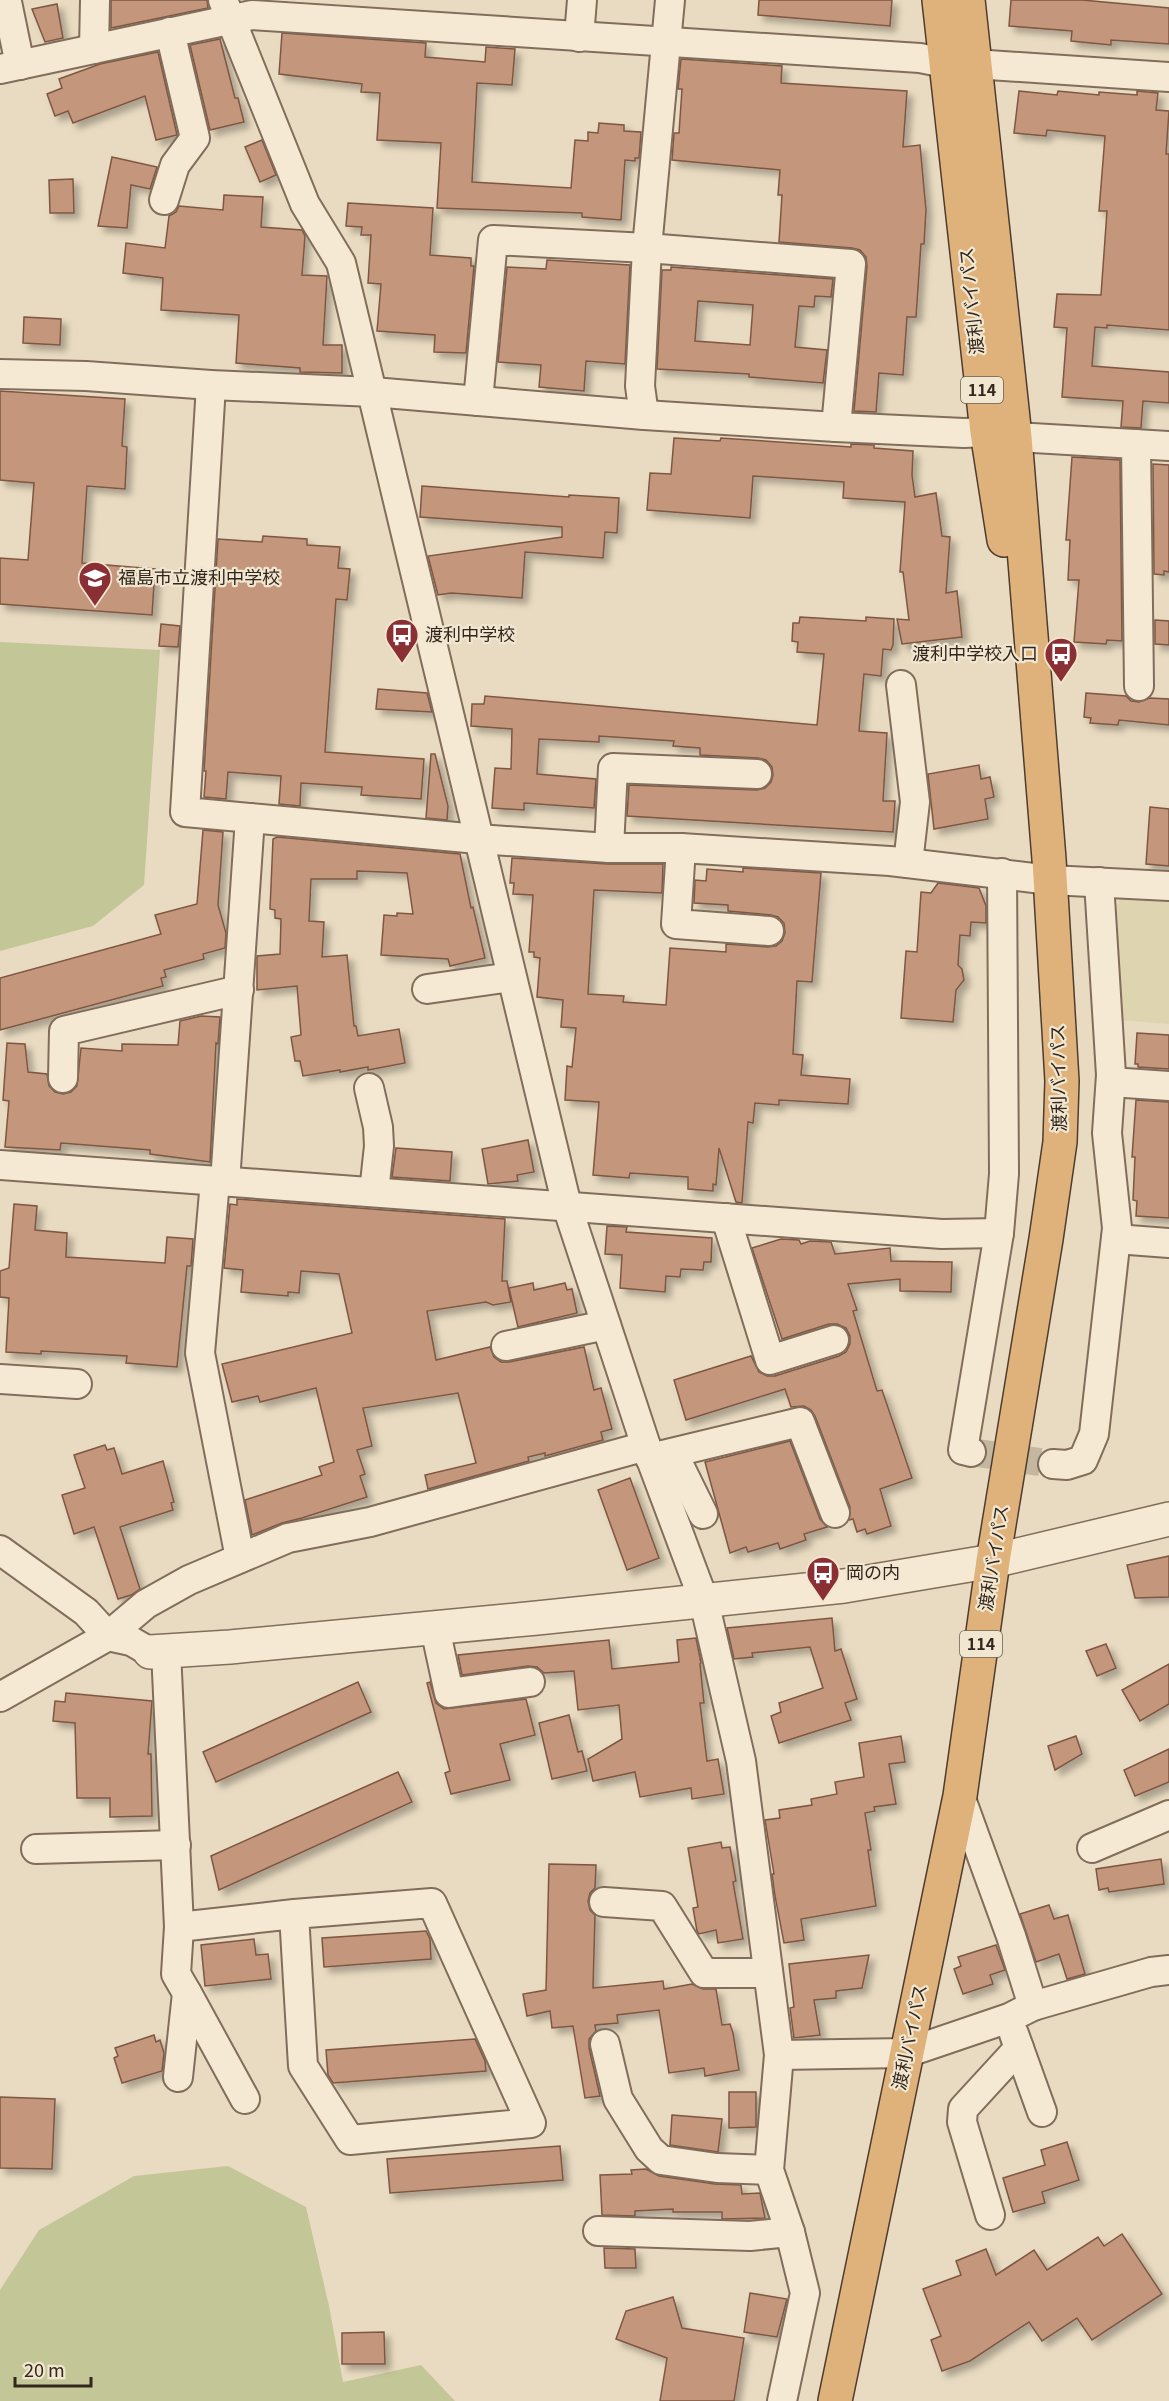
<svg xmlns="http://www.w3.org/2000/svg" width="1169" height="2401" font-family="Georgia,'Noto Sans JP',serif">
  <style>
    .farmland { fill: #ded4b0 }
    .green { fill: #c3c697 }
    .building { fill: #c4967b; stroke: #7e5743; stroke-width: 1.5; fill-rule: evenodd; filter: url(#shadow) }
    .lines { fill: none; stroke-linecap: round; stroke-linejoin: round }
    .minor-tunnel { stroke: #c4b7a0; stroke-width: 28; stroke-dasharray: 28 14; stroke-linecap: butt }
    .minor-casing { stroke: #816d5b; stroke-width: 32 }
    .tertiary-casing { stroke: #816d5b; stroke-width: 36 }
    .trunk-casing { stroke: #4f3c2f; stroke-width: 36 }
    .minor { stroke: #f5e9d4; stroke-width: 28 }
    .tertiary { stroke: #f5e9d4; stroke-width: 33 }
    .trunk { stroke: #deb27a; stroke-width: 33 }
    .labels { text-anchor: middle; stroke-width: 4.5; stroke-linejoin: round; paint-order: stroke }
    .shield { fill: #f1e6d0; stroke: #6b6053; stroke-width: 1.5 }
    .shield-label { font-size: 16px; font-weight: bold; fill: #32261d }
    .street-label { font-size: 18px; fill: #32261d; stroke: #f1e6d0 }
    .poi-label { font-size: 18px; fill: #32261d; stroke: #f1e6d0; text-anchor: start }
  </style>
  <defs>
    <filter id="shadow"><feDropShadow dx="5.5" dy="5.5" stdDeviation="3" flood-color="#0004"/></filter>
  </defs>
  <rect width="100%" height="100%" fill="#e9dbc1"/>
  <!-- farmland -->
  <path class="farmland" d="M1120 899 1169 901V1024L1119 1020 1112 915Z"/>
  <!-- green -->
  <g class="green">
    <path d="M0 642 160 650 144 885 93 926 0 951Z"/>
    <path d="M228 2166 306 2207 329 2306 343 2382 421 2365 455 2401H0V2290L39 2230 134 2176Z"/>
  </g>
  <!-- building -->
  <g class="building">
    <path d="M111 0H207L208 8 111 28Z"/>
    <path d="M759 0H892L890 26 758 15Z"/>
    <path d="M1011 0H1082L1169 8V44L1111 40V45L1071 41 1072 31 1009 26Z"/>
    <path d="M57 4 63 38 45 42 32 9Z"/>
    <path d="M282 33 426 43 425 57 485 62 486 47 515 49 512 85 477 83 472 182 571 188 575 140 588 141V132L598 133 599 123 624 125V131L641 132 639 158H635V161L625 160 621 220 582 217V213L437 208 441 143 377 140 380 93 361 92 362 84 279 74Z"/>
    <path d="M220 39 235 98H238L244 122 210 130 190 45Z"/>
    <path d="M158 52 177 135 156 140 145 96 73 123 68 111 55 116 47 94 62 88 59 79 100 64Z"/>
    <path d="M681 59 782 66 781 83 907 91 903 147 920 145 926 210 924 244H921L916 317H907L903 375 879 373 876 412 854 411 867 266 866 257 860 250 852 248 779 242 782 195H778L780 170 672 160 674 133H679L682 89H678Z"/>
    <path d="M1019 91 1057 95 1058 91 1099 95V92L1137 95V91L1158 93 1156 110 1169 111 1166 154H1169V330L1107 325V328L1095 327 1092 366 1169 372V403L1143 401 1141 428 1121 427 1123 401 1062 397 1067 328 1054 327 1057 294 1101 295 1107 211H1099L1105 136 1047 130 1046 136 1014 133Z"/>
    <path d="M262 140 276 175 260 182 245 147Z"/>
    <path d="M112 157 157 167 150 189 131 185 127 228 98 226Z"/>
    <path d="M73 179 74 213H50L49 180Z"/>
    <path d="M224 195 263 197 261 227 302 230 305 236 302 275 327 276 323 345H342V373L300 372V368L236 363 239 315 161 310 163 278 123 273 126 243 165 248 169 216 176 212 179 206 223 210Z"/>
    <path d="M348 203 433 208 430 255 471 258V266H474L466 353 434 352 435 335 377 331 381 284 368 283 371 235H361L362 227 346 226Z"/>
    <path d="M547 260 630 265 625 364 586 361 584 391 539 387 541 365 498 362 507 267 546 269Z"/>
    <path d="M671 267 833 279 831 297 815 296 814 307 799 306 795 347 827 350 823 383 749 377V374L657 369 662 270H671ZM698 301 753 305 750 345 695 341Z"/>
    <path d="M24 317 61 319 60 345 23 343Z"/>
    <path d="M0 391 125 399 122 446 127 447 125 489 87 486 82 563 155 569 152 615 0 604V558L28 560 34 483 0 480Z"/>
    <path d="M674 438 720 441 721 438 851 447V444L874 445V448L913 451 912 475 915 497 936 493 942 536 950 537 946 593 957 591 962 637 902 644 897 619 909 620 903 572H900L905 502 843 498 844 482 753 476 750 518 647 510 650 473 671 474Z"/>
    <path d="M1072 457 1120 460 1122 641 1107 640 1106 644 1074 642 1079 580H1068L1070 540H1066Z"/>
    <path d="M1153 464 1169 465V572L1164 571V575L1154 574Z"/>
    <path d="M422 486 569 497V495L619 498 617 533 605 532 603 558 525 552 522 598 451 593 438 595 428 556 562 537V527L420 517Z"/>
    <path d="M263 536 307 539V545L340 547 338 568 350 569 347 600 336 599 325 752 424 759 421 799 361 795 362 787 301 783 300 806 279 804 281 776 228 772 226 799 204 797 206 771H204L218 539 262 542Z"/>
    <path d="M800 617 866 621V617L894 619 893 645 891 650 883 649 881 676 864 674 859 731 887 733 883 801H895L893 832 627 816 629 785 757 790 765 788 771 782 773 775 772 767 766 760 758 758 700 755V748L673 746 674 741 599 736V742L539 739 537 774 596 779 594 808 524 803V810L492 808 495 768 511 769 512 729 471 726 472 704H484L485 696 817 725 824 654 797 652 798 642 792 641 793 623H799Z"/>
    <path d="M1155 620 1169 621V645L1155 644Z"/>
    <path d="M161 624 180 626 178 647 159 646Z"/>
    <path d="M378 689 427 693 432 712 376 709Z"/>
    <path d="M1086 693 1126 696 1131 701 1139 702 1150 698 1169 699V725L1119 720 1118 725 1090 723 1091 718 1084 717Z"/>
    <path d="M431 754H435L448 806 447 820 426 818Z"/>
    <path d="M979 765 981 779 990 777 994 797 985 799 988 819 934 829 928 774Z"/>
    <path d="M1150 807 1169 809V866L1146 864Z"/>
    <path d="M203 830 223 832 218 905 226 933 225 948 203 954 204 959 164 970 166 977 161 978 163 986 0 1030V978L161 934 155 915 197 904Z"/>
    <path d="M277 837 460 854 471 908 473 907 485 958 450 966 448 959 381 955 384 915 397 916V913L413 914 407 873 357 871V879H311L309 921 324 922 322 957 347 955 354 1026H356L358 1036 399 1029 405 1063 368 1070V1067L340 1072V1070L303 1076 300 1061H295L291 1037 301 1035 297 986 257 990V956L280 954 281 919 275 918V910L270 909 273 839Z"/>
    <path d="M512 858 608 864H663L662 893 594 890 588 994 624 996 623 1002 666 1005 670 948 726 952V944L768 947 776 946 782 941 785 933 784 923 778 917 771 915 728 911V905L694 903 695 880 706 881 707 869 743 872V868L821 873 812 982 797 981 793 1054 803 1055 801 1075 850 1079 848 1104 779 1100V1105L755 1103 753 1123 748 1122 742 1203 736 1202 719 1148 716 1185 713 1184V1191L688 1189V1177L630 1173 629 1178 593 1175 599 1102 565 1100 567 1066 572 1067 576 1028 561 1027 563 1000 537 997 540 958 534 957V952H529L533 895 513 894 514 883H510Z"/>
    <path d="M938 883 979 888 986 906V923L971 922 970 936 960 935 958 965 962 969 964 980 956 990 953 1022 901 1018 906 951 917 952 921 892 931 893Z"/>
    <path d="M201 1016 220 1017 218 1044 216 1043 210 1162 150 1154V1150L61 1143 60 1150 5 1147 9 1101 3 1100 7 1043 25 1044 28 1072 47 1074 49 1086 55 1092 63 1094 71 1092 77 1086 81 1048 122 1051V1044L178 1045 180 1021Z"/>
    <path d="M1137 1033 1169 1035V1069L1138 1067V1064H1135Z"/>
    <path d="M1136 1100 1169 1102V1218L1136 1216 1137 1201 1133 1200 1135 1157H1132Z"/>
    <path d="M528 1140 534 1172 517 1175 518 1181 488 1184 482 1149Z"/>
    <path d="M396 1148 452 1152 450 1181 392 1177Z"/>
    <path d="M237 1199 505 1219 502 1281H507L511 1302 493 1305 486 1302 427 1311 436 1360 490 1347 494 1357 501 1362H509L584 1347 594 1390 601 1388 612 1429 601 1432 603 1440 545 1456V1453L528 1457 529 1461 428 1489 425 1475 476 1463 458 1393 363 1408 372 1446 357 1450 365 1474 360 1476 367 1497 302 1518 282 1523 252 1535 245 1500 322 1475 319 1467 334 1462 316 1388 260 1402 258 1396 232 1402 222 1364 352 1333 339 1274 301 1271 299 1293 288 1292V1296L241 1292 243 1270 224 1268 230 1204 237 1205Z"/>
    <path d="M14 1204 37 1206 35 1230 67 1233 66 1257 165 1263 167 1237 193 1239 191 1266H187L177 1367 126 1363 127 1356 41 1351V1354L6 1352 9 1298 0 1297V1271L9 1268Z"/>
    <path d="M607 1226 627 1227 626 1232 712 1238 711 1262H704L703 1270 681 1269 680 1277 666 1276 665 1292 620 1288 622 1255 605 1254Z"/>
    <path d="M781 1239 799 1240 801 1244 810 1241 831 1242 835 1254 890 1248 891 1261 952 1262 951 1292 900 1291V1279L848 1284 857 1310 853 1311 877 1391 882 1390 912 1478 880 1489 891 1526 867 1534 865 1529 857 1532 853 1519 849 1520 850 1507 815 1416 811 1410 804 1406 791 1407 785 1389 686 1420 674 1380 751 1356 759 1372 767 1376H775L839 1356 846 1352 850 1344V1336L846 1328 837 1324H829L782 1339 752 1248Z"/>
    <path d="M533 1283 534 1290 565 1283 567 1290 572 1289 577 1313 518 1327 509 1288Z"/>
    <path d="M790 1441 820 1519 827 1527 804 1534 806 1540 780 1549 778 1543 748 1552 746 1547 730 1553 705 1462Z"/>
    <path d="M105 1445 107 1450 114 1448 122 1474 163 1461 174 1502 171 1503 173 1510 120 1527 140 1589 131 1595 118 1599 94 1527 74 1534 62 1495 85 1488 74 1455Z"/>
    <path d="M630 1478 659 1558 627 1570 598 1490Z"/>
    <path d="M1169 1556V1597L1135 1598 1127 1565Z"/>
    <path d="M832 1618 835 1651 841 1649 857 1699 845 1703 851 1720 779 1743 771 1716 781 1712 779 1703 823 1688 810 1647 752 1653 753 1657 734 1659 727 1628Z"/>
    <path d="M696 1638 701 1663 700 1664 704 1703H700L707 1761 718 1759 724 1794 692 1799 691 1788 640 1797 635 1772 593 1781 588 1759 622 1739 619 1705 578 1710 574 1671 544 1673 537 1667 528 1666 462 1675 458 1655 609 1640 612 1669 679 1662 677 1640Z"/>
    <path d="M1106 1644 1116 1668 1097 1676 1086 1651Z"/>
    <path d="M1169 1664V1704L1140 1721 1122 1690Z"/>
    <path d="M358 1682 371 1712 216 1782 203 1752Z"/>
    <path d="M430 1682 436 1703 444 1709 526 1699 535 1735 500 1744 510 1780 451 1794 445 1773 450 1771 427 1683Z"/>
    <path d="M66 1693 152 1701 148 1754H151L152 1816 110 1817V1798H77L75 1723 53 1721 55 1701 65 1702Z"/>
    <path d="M569 1715 578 1752 582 1751 587 1771 552 1779 539 1723Z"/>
    <path d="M901 1736 905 1762 889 1764 896 1804 874 1807 875 1811 865 1813 871 1850H868L876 1906 801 1919 804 1940 784 1943 775 1896 772 1874H774L765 1820 780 1818 779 1810 812 1805 811 1799 837 1794 835 1782 864 1777 859 1743Z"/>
    <path d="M1076 1736 1082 1754 1055 1770 1048 1746Z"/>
    <path d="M1169 1749V1782L1135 1796 1124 1770Z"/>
    <path d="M398 1772 412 1802 219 1890 211 1856Z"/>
    <path d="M721 1842 722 1848 730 1847 736 1881 733 1882 743 1939 718 1943 716 1930 699 1934 697 1931 693 1908 698 1907 688 1848Z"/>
    <path d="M1161 1859 1164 1884 1109 1892 1108 1888 1099 1890 1096 1869Z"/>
    <path d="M549 1864 596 1865 595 1888 590 1893 588 1901 590 1910 595 1915 593 1988 663 1981 664 1989 692 1984 703 1989H716L722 2025 730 2024 733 2033 739 2070 705 2076 704 2068 669 2073 659 2010 617 2015 618 2023 595 2025 596 2031 589 2039V2048L600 2096 585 2098 573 2026 552 2028 550 2011 527 2016 523 1994 546 1990Z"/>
    <path d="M1049 1905 1054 1919 1068 1915 1085 1974 1067 1979 1059 1954 1036 1962 1020 1914Z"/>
    <path d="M426 1931 430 1939 431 1959 324 1967 322 1938Z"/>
    <path d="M254 1939 256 1955 268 1954 271 1979 205 1986 201 1945Z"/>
    <path d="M996 1945 1005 1970 990 1975 993 1984 963 1994 954 1969 961 1966 958 1957Z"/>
    <path d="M869 1955 862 1988 836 1991V1998L814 2000 820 2035 794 2038 790 2008 794 2007 789 1964Z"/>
    <path d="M154 2035 156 2042 160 2040 164 2053 162 2071 122 2083 114 2058 118 2056 115 2048Z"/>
    <path d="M475 2039 485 2061 486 2071 333 2083 328 2075 326 2050Z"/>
    <path d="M729 2092H756V2127L729 2128Z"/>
    <path d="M0 2097 55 2099 52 2169 0 2168Z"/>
    <path d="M672 2115 722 2119 718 2152 670 2145Z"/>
    <path d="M1067 2142 1079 2180 1042 2192 1045 2203 1013 2212 1003 2178 1045 2165 1041 2150Z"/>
    <path d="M560 2146 563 2180 390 2193 387 2159Z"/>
    <path d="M646 2169 659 2176 715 2184 741 2185 742 2194 760 2193 765 2218 722 2219V2212H673V2209L635 2211V2216L602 2215 600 2175 632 2174 631 2170Z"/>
    <path d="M1122 2234 1162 2294 1092 2340 1077 2318 1042 2341 1029 2322 970 2361 942 2371 931 2340 941 2336 923 2289 961 2275 956 2261 986 2249 996 2275 1034 2250 1047 2270 1098 2237 1104 2246Z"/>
    <path d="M604 2248 635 2249 636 2268H605Z"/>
    <path d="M750 2293 787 2299 777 2337 744 2332Z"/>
    <path d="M673 2297 682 2328 744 2338 734 2401H660L667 2358 616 2339 626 2311Z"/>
    <path d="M384 2332 385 2364H342V2333Z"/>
  </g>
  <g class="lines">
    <!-- minor-tunnel -->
    <path class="minor-tunnel" d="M971 1452 1053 1464"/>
    <!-- minor casing -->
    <g class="minor-casing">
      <g id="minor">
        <path d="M223 0 305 204 341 263 567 1206 646 1446 704 1601 741 1761 779 2055 769 2170 790 2232 805 2293 782 2401"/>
        <path d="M7 2 20 65"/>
        <path d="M579 37 582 0"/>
        <path d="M94 49 95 0"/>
        <path d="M974 64 1169 77"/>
        <path d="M0 69 252 15 920 58 945 63"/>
        <path d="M164 200 175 165 195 138 170 32"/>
        <path d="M0 374 86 376 211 385 373 392 644 415 836 427 964 433 987 432 1015 437 1169 446"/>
        <path d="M211 385 185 812 478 839 609 848H681L890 861 1050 880 1169 886"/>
        <path d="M478 401 493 240 647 248 851 264 836 427"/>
        <path d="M644 415 640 386 647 248 670 0"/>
        <path d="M1136 444 1139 686"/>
        <path d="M901 685 915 802 908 863"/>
        <path d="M609 848 613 768 757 774"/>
        <path d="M681 848 676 924 769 931"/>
        <path d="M427 989 511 977"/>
        <path d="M63 1078 64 1031 239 990"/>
        <path d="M1111 1082 1169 1086"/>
        <path d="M369 1088 378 1127 379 1146 374 1192"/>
        <path d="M0 1165 942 1234 999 1233"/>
        <path d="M215 1181 200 1353 240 1558"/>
        <path d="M225 1182 250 818"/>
        <path d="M726 1218 770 1360 834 1340"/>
        <path d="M1116 1239 1169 1243"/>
        <path d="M506 1346 606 1325"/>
        <path d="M0 1379 77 1384"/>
        <path d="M971 1452 963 1450 999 1233 1004 1174 1002 873"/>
        <path d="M673 1453 703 1514"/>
        <path d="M650 1458 800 1422 835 1513"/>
        <path d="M1053 1464 1067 1465 1083 1460 1094 1434 1117 1228 1107 1133 1111 1075 1099 882"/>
        <path d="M0 1550 86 1612 108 1636 131 1641 150 1652"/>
        <path d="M435 1628 449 1693 530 1682"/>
        <path d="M166 1651 179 1927 176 1974 187 1993 178 2077"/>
        <path d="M0 1697 108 1636 146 1604 189 1580 288 1538 370 1522 646 1446"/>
        <path d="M960 1796 1011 1936 1033 2006"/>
        <path d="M1092 1848 1169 1815"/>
        <path d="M36 1849 176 1845"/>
        <path d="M604 1902 662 1906 704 1973H768"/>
        <path d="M179 1927 294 1914 432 1903 531 2123 350 2140 303 2066 294 1914"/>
        <path d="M187 1993 245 2099"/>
        <path d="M1014 2034 1042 2112"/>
        <path d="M605 2044 618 2099 649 2149 661 2160 717 2168 769 2170"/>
        <path d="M779 2055 906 2053 1009 2018 1033 2006 1151 1972 1169 1970"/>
        <path d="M990 2215 962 2122 963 2109 1019 2048"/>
        <path d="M598 2231 750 2236 790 2232"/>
      </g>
    </g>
    <!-- tertiary casing -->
    <g class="tertiary-casing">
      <path id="tertiary" d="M150 1652 230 1647 537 1618 844 1586 993 1561 1169 1519"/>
    </g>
    <!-- trunk casing -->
    <g class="trunk-casing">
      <g id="trunk">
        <path d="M939 0 987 432 1004 540"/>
        <path d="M835 2401 960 1796 993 1561 1046 1239 1060 1142 1062 1081 1049 859 1015 437 968 0"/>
      </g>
    </g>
    <!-- minor -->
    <use href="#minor" class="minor"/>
    <!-- tertiary -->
    <use href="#tertiary" class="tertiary"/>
    <!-- trunk -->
    <use href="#trunk" class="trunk"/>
  </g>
  <!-- icons -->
  <defs>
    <g id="school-pin" transform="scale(1.725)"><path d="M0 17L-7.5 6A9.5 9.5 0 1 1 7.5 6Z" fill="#8a3035" stroke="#f1e6d0"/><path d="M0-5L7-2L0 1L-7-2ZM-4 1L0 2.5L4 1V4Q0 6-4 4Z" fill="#fff"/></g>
    <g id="bus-pin" transform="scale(1.725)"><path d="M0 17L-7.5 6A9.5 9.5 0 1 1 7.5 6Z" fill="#8a3035" stroke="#f1e6d0"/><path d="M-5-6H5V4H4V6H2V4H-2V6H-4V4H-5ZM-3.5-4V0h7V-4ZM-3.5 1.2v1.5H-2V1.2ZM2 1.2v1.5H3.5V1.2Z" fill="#fff"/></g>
  </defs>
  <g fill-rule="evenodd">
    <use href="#school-pin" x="95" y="578"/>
    <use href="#bus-pin" x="402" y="635"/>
    <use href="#bus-pin" x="1061" y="654"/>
    <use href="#bus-pin" x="823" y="1573"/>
  </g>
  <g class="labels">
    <!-- shield labels -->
    <g class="shield">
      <rect x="961" y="377" width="42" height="26" rx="4.5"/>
      <rect x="960" y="1631" width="42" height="26" rx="4.5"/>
    </g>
    <g class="shield-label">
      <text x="982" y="396">114</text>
      <text x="981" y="1650">114</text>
    </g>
    <!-- street labels -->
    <g class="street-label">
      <text transform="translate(972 301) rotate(-96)" y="6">渡利バイパス</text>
      <text transform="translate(1059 1078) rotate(-91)" y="6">渡利バイパス</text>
      <text transform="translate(994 1558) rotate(-81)" y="6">渡利バイパス</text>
      <text transform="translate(910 2037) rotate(-78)" y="6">渡利バイパス</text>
    </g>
    <!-- poi labels -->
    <g class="poi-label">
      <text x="118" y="584">福島市立渡利中学校</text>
      <text x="425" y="641">渡利中学校</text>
      <text x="1038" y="660" text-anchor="end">渡利中学校入口</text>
      <text x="846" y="1579">岡の内</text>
    </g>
  </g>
  <!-- scale -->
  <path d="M15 2377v9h76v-9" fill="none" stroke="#32261d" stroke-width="3"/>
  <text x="24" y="2377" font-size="18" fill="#32261d" stroke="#f1e6d0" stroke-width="4.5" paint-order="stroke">20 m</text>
</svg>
